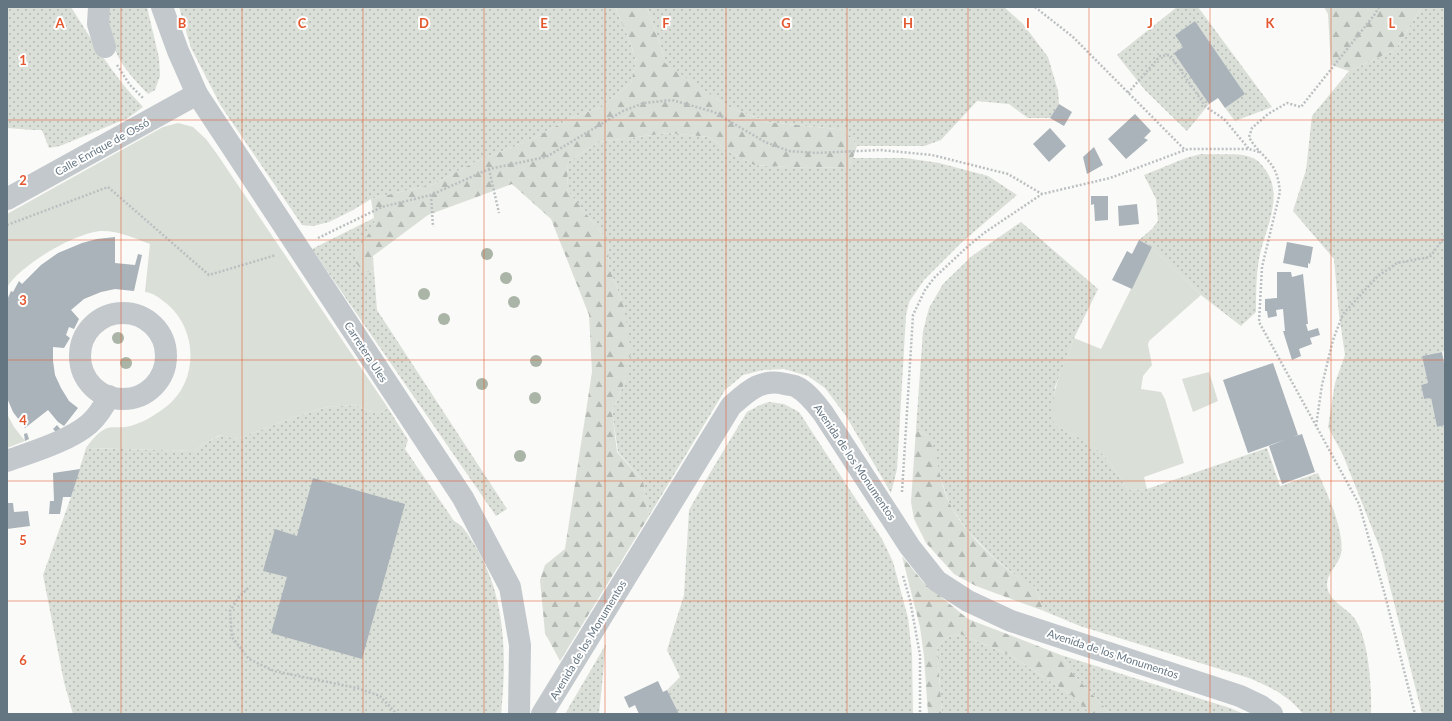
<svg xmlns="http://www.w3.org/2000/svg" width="1452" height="721" font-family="Lato,sans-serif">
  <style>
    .grass { fill: url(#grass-dots) }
    .forest { fill: url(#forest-firs) }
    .garden { fill: #dadfd7 }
    .building { fill: #aab3b9 }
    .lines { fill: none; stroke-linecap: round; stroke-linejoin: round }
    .path { stroke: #bbbfc2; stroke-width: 2.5; stroke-dasharray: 2 2; stroke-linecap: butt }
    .street { stroke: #c3c8cc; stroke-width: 22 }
    .tree { fill: #aab4a7 }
    .grid { fill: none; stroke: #e4572e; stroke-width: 1; stroke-opacity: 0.55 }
    .labels { text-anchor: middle; stroke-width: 4; stroke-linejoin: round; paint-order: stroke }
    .street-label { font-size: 11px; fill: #657683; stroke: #fff }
    .grid-label { font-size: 13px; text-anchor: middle; font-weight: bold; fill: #e4572e; stroke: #fff; stroke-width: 4; stroke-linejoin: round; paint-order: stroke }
  </style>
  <defs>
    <pattern id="grass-dots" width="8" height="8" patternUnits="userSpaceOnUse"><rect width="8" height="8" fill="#dadfd7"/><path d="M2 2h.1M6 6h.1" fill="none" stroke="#b4b9b4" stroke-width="1.8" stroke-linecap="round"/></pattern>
    <pattern id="forest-firs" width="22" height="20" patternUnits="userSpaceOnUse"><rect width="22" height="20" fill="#dadfd7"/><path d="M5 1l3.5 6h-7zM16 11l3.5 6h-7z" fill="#b4b9b4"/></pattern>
  </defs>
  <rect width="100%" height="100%" fill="#fafaf8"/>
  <!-- grass -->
  <g class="grass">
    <path d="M7 7H71C93 42 114 77 143 107L128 118 60 146 49 148 42 130H33L7 128Z"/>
    <path d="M107 7H147L159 58 160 76 155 90 148 94C121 67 107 46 107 7Z"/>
    <path d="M179 7H615L629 39 636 61 631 83 599 108 573 117 532 139 473 163 434 184 371 199 353 210 329 222 313 226 302 225 221 106 191 48Z"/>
    <path d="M647 7H1004L1023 24 1048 57 1058 91 1059 104 1050 118H1028L1009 104 977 101 941 140 924 146H857L846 130 768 122 728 107 661 61 664 56Z"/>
    <path d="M1177 7H1198L1272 107 1235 121 1225 108 1245 94 1195 21 1175 35 1183 47 1175 53 1209 104 1187 131 1145 90 1117 55Z"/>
    <path d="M1422 7H1445V351L1422 356 1428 383 1421 385 1424 399 1431 398 1437 427 1445 425V714H1422L1381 551 1343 455 1328 427 1335 383 1345 355 1339 314 1334 259 1293 211 1306 170 1312 116 1349 71 1395 50Z"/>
    <path d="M668 133 709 137 725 149 754 165 808 168 850 167 853 158H905L939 163 988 176 1017 195 962 242 924 280 909 302 906 315 897 469 891 493 846 416 825 388 808 376 784 369 763 370 743 375 725 390 649 516 643 481 618 452 612 411 627 377 624 307 609 267 608 241 567 190 568 162 599 142Z"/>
    <path d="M1201 154C1213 155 1237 153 1247 156 1255 158 1260 162 1264 168 1286 195 1264 230 1259 259 1256 277 1256 294 1256 312L1241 326 1201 295 1152 247 1139 240 1152 229 1158 221 1156 199 1144 175 1186 158Z"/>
    <path d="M374 218 375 225 365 273 374 271 377 310 507 509 496 516 312 249Z"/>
    <path d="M1021 222 1098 289 1074 338 1055 387 1053 412 1054 424C1068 433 1085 439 1098 450 1110 460 1119 477 1128 490L1147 489 1267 448 1280 486 1318 473C1327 493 1345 532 1341 554 1338 566 1323 576 1328 590 1331 602 1348 609 1355 619 1369 640 1372 689 1371 714H1303C1288 695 1270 687 1249 678L1080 626 1044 611 1035 587 1024 582 994 558 967 530 951 507 947 497 927 436 916 429 923 331 929 308 943 284 972 256Z"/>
    <path d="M769 402 784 404 799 412 882 539 893 562 908 618 912 654 913 714H679L667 690 680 677 667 650 684 595 689 510 710 473 747 412 760 405Z"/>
    <path d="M355 405 377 414 388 408 408 440 405 449 454 521C464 526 468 535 474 544 506 595 507 656 501 714H73L64 682 43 575 71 497 86 448 194 451 209 441 221 435 237 439 303 414 328 407Z"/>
    <path d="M960 634 1010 655 1070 694 1091 714H942L937 647 946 638Z"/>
    <path d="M606 644 599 714H565Z"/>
    <path d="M1061 655 1230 708 1244 714H1112L1107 710 1073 674Z"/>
  </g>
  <!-- forest -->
  <g class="forest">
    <path d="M615 7H647L664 56 662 61 728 107 768 122 846 130 857 146 850 167 808 168 754 165 725 149 709 137 668 133 599 142 568 162 567 190 608 241 609 267 624 307 631 351 627 377 612 411 617 452 643 481 649 516 560 661 545 633 540 580 545 565 565 549 592 372 589 315 551 219 512 184 428 215 373 256 374 271 365 273 355 262 357 250 375 225 371 199 434 184 473 163 532 139 573 117 599 108 631 83 636 60 629 39Z"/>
    <path d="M1324 7H1422L1395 50 1349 71 1331 65 1328 14Z"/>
    <path d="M916 429 927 436 932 444C938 461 940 480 947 498 961 531 1003 571 1035 587L1044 611 976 586 954 574 926 543 914 519 911 502Z"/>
    <path d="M902 556 923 582 968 619 1061 655 1073 674 1107 710 1112 714H1091L1070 694 1010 655 960 634 946 638 937 647 942 714H928L924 656 920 627Z"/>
  </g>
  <!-- garden -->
  <g class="garden">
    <path d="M178 123 193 127 206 139 217 154 388 408 377 414 355 405 328 407 303 414 237 439 220 435 209 441 194 451 86 448C91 441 97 433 105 429 111 426 120 428 126 427 141 424 154 416 167 406 199 380 198 329 166 303 159 298 154 293 145 292L150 244C135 238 117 230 100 231 73 234 22 264 7 287V214L163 127Z"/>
    <path d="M1152 247 1201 295 1149 341 1148 345 1152 365 1143 376 1141 389 1161 392 1165 399 1184 463 1144 477 1147 489 1128 490C1119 477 1110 460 1098 450 1084 439 1068 433 1054 424 1048 394 1064 365 1074 338L1101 349Z"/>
    <path d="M1209 372 1218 401 1193 412 1182 379Z"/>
    <path d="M7 414 14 427 25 441 7 448Z"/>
  </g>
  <!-- building -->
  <g class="building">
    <path d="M1195 21 1245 94 1225 108 1218 98 1209 104 1174 53 1183 47 1175 35Z"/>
    <path d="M1059 104 1072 112 1064 126 1050 118Z"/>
    <path d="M1135 114 1151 131 1144 138 1148 140 1126 159 1108 139Z"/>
    <path d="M1050 128 1066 146 1049 162 1033 144Z"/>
    <path d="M1094 147 1103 165 1087 174 1083 157Z"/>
    <path d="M1091 196H1108V220L1095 221 1094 204 1091 205Z"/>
    <path d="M1137 204 1139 224 1119 226 1118 206Z"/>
    <path d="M115 237V263L135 265 138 254 142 255 134 291 115 289 101 292 84 299 71 310 79 319 74 329 69 327 66 335 70 338 64 348 53 347V361L55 375 61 388 69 401 78 408 64 426 58 422 48 410 25 428 13 412 7 398V300L11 291 13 292 19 281 22 284 41 265 58 253 82 243 97 239Z"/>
    <path d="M1139 240 1152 247 1132 289 1112 280 1127 251 1132 254Z"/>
    <path d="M1287 242 1313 247 1310 264 1308 263V268L1283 263Z"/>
    <path d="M1277 272H1291L1292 277 1303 274 1308 324H1306L1308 331 1318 328 1320 335 1310 338 1312 344 1299 349 1301 356 1292 360 1283 331H1285L1283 309 1276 310 1277 316 1268 318 1267 311H1265V299L1277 298Z"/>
    <path d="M1442 352 1445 368V425L1437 427 1431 398 1424 399 1421 385 1428 383 1422 356Z"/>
    <path d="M1273 363 1298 435 1293 437 1302 434 1315 472 1282 484 1269 446 1287 439 1248 453 1223 380Z"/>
    <path d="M57 425 61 430 57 433 53 429Z"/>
    <path d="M27 433 29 439 25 441 24 434Z"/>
    <path d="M80 469 71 497H63L60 514H49L50 501H54L53 473Z"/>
    <path d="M313 478 405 504 362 659 271 633 287 577 263 571 275 529 297 536Z"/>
    <path d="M7 503H13L14 512 28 511 30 526 7 529Z"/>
    <path d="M658 681 663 692 667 690 679 714H639L635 705 629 708 624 697Z"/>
  </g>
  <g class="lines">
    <!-- path -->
    <g class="path">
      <path d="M1035 7 1073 37 1185 150"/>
      <path d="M1379 7 1375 14 1301 107 1287 103 1268 114 1252 128 1249 137C1255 149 1266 156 1273 167 1278 175 1279 184 1280 192L1262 267 1259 322 1359 504 1385 595 1415 714"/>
      <path d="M117 65 130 85 144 99"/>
      <path d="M1128 93 1160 56 1170 55 1206 107 1224 119 1249 149"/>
      <path d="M489 169 499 213"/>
      <path d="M431 195 433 227"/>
      <path d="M7 225 108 187 209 275 276 255"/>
      <path d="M318 238 382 207 431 195 489 169 546 157 623 111 644 103 672 100 714 112 765 142 789 151 816 153 880 150 932 155 1008 174 1042 194"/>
      <path d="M1316 426 1322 385 1333 340 1343 314 1378 276 1397 263 1430 257 1445 236"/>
      <path d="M902 492 913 315 925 290 934 278 966 248 984 233 1042 194 1110 178 1188 149H1249L1259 152"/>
      <path d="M903 576 910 600 920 655V714"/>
      <path d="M248 588 239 597 230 611 232 637 249 659 274 671 357 688 380 696 397 714"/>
    </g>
    <!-- street -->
    <g class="street">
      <path d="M99 7 98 24 105 47"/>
      <path d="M162 7 178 51 197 94 463 498 510 587 520 645 519 714"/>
      <path d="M7 199 197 94"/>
      <circle cx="123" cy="356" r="43"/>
      <path d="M7 461C32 452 69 441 89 424 97 417 104 406 109 396"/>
      <path d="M542 714 731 406C748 391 761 378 785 384 789 385 794 385 797 387 808 393 816 404 823 413L910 547 937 581 968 601 1011 621 1240 696 1261 706 1272 714"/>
    </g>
  </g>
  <!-- trees -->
  <g class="tree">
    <circle cx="487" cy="254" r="6"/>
    <circle cx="506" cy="278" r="6"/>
    <circle cx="424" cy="294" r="6"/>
    <circle cx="514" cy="302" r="6"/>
    <circle cx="444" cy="319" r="6"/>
    <circle cx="118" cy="338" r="6"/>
    <circle cx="536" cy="361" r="6"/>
    <circle cx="126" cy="363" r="6"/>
    <circle cx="482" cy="384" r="6"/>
    <circle cx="535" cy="398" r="6"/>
    <circle cx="520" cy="456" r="6"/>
  </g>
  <!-- grid -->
  <path class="grid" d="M121 7V714M242 7V714M363 7V714M484 7V714M605 7V714M726 7V714M847 7V714M968 7V714M1089 7V714M1210 7V714M1331 7V714M7 120H1445M7 240H1445M7 360H1445M7 481H1445M7 601H1445"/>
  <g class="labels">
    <!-- street labels -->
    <g class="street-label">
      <text transform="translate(102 147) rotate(-29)" y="4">Calle Enrique de Ossó</text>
      <text transform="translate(366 352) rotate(57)" y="4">Carretera Ules</text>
      <text transform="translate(855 462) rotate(56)" y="4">Avenida de los Monumentos</text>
      <text transform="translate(588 640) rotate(-59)" y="4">Avenida de los Monumentos</text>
      <text transform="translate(1113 654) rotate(18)" y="4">Avenida de los Monumentos</text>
    </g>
  </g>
  <g class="grid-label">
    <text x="60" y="28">A</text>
    <text x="182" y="28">B</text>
    <text x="302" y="28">C</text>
    <text x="424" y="28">D</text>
    <text x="544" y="28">E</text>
    <text x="666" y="28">F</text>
    <text x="786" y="28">G</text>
    <text x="908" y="28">H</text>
    <text x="1028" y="28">I</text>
    <text x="1150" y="28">J</text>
    <text x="1270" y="28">K</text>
    <text x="1392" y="28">L</text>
    <text x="23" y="65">1</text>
    <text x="23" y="185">2</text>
    <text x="23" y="305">3</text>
    <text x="23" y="425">4</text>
    <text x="23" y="545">5</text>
    <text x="23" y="665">6</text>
  </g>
  <!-- border -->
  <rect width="1452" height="721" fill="none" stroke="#657683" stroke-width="16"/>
</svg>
